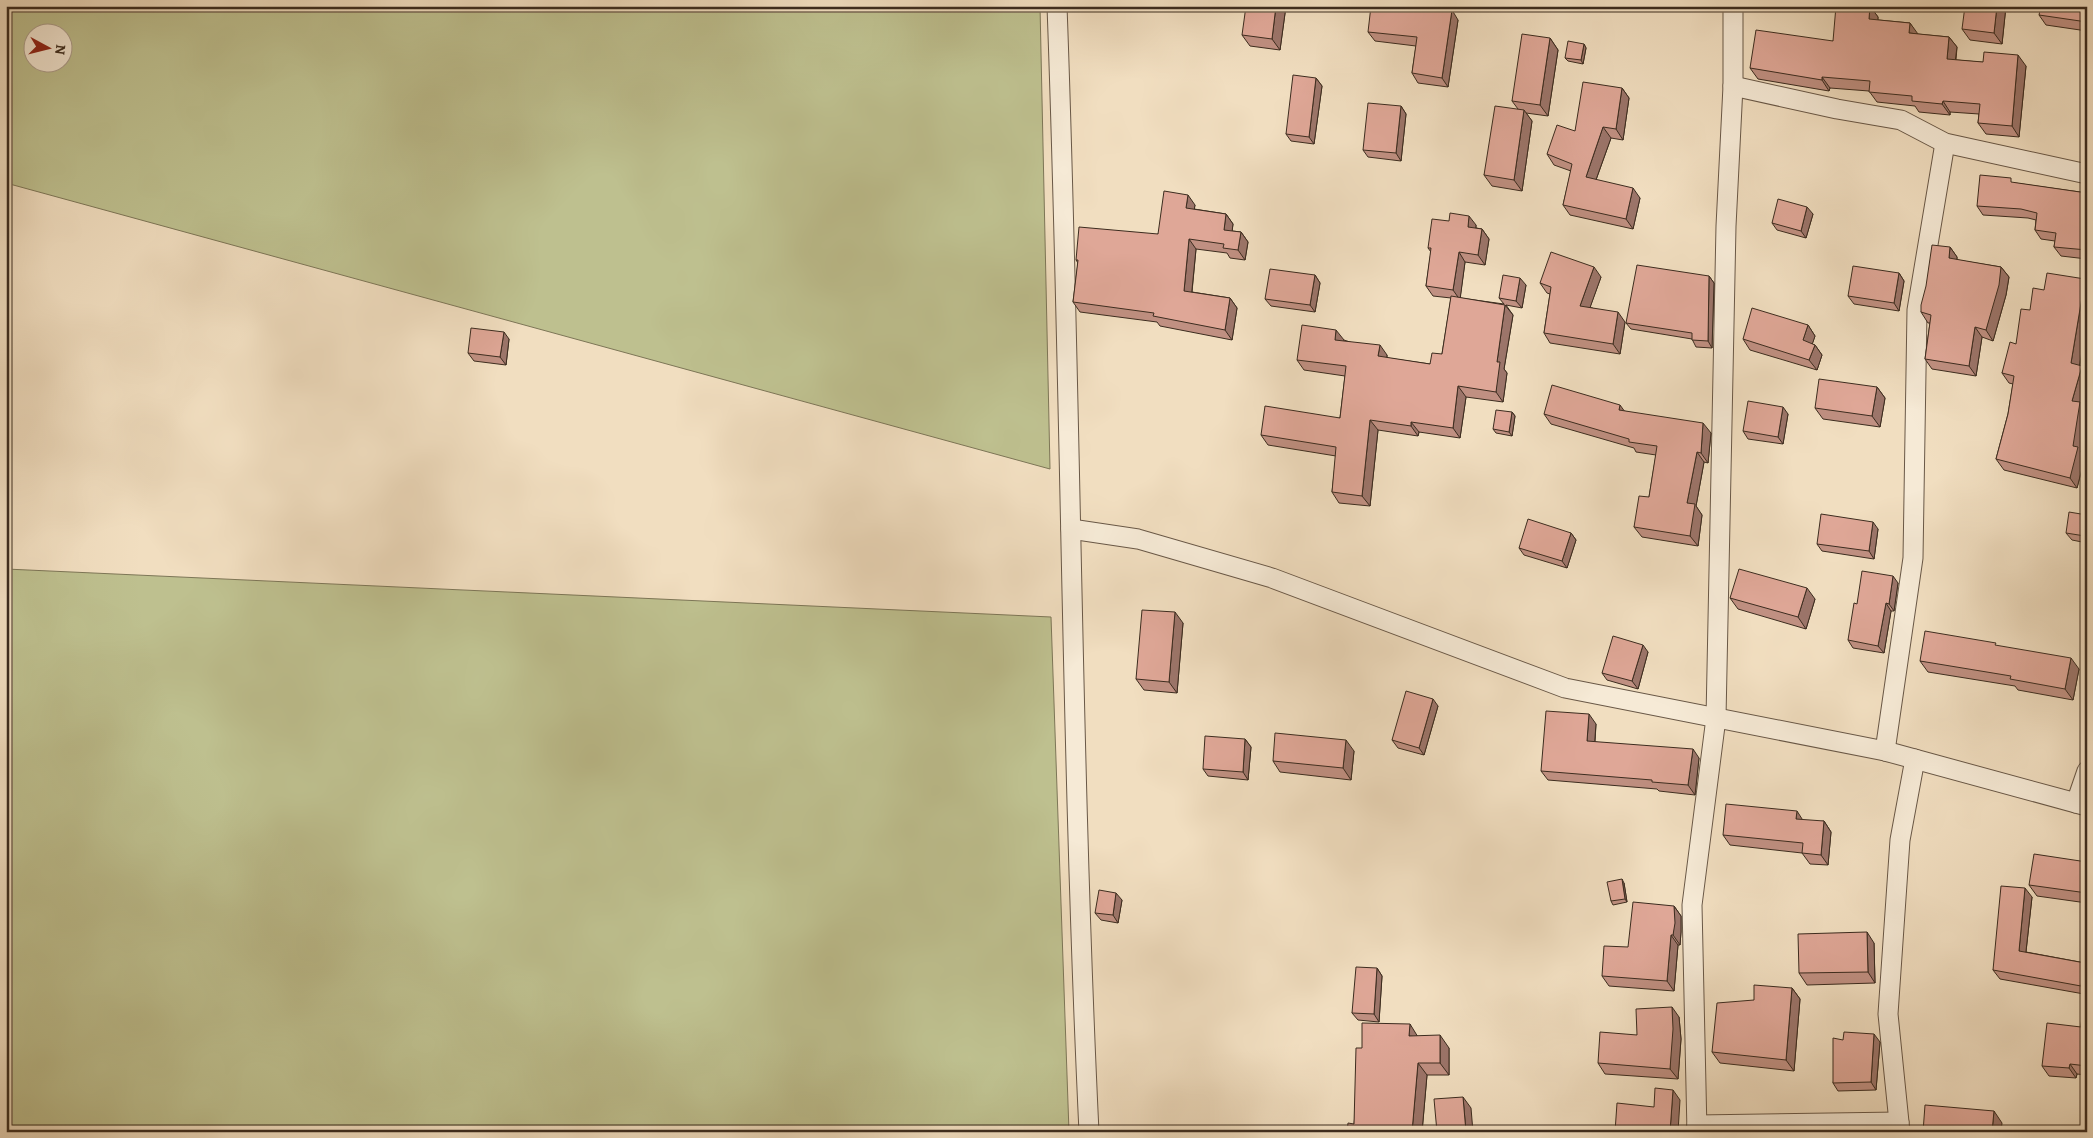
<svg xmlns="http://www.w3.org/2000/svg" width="2093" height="1138" font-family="Alegreya,serif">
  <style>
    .green { fill: #bec08f; stroke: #7d7657; fill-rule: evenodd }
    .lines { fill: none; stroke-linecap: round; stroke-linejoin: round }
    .minor-casing { stroke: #695847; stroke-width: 21 }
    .minor { stroke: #f6ead6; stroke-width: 19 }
    .wall { fill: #c09082; stroke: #3c2c1f }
    .shaded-wall { fill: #9c756a; stroke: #3c2c1f }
    .building { fill: #dfa797; stroke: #3c2c1f }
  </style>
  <rect width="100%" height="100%" fill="#f1dec0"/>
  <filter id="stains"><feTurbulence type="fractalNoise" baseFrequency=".004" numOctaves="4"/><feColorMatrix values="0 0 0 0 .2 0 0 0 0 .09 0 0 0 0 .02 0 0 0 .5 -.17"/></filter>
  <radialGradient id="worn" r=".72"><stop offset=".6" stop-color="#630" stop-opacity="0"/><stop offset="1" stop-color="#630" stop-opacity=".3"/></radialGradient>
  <!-- green -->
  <g class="green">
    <path d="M6 6H1040L1050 469 6 183ZM32 32H62V62H32Z"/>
    <path d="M6 569 1051 617 1069 1132H6Z"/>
  </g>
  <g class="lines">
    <!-- minor casing -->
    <g class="minor-casing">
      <g id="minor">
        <path d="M1057 6C1071 381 1071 757 1089 1132"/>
        <path d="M1733 86 1837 109 1901 120 1945 143 2087 174"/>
        <path d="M1071 529 1138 539 1272 578 1565 688 1885 751 2087 806"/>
        <path d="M1885 751 1913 558 1917 310 1945 143"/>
        <path d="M2076 803 2087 771"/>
        <path d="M1697 1125 1899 1122"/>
        <path d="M1697 1132 1692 905 1716 718 1726 226 1733 86V6"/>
        <path d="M1900 1132 1888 1014 1900 840 1915 759"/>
      </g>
    </g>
    <!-- minor -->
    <use href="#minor" class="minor"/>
  </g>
  <!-- wall -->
  <g class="wall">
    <path d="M1286 6 1280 50 1250 46 1242 35Z"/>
    <path d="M1870 6 1878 17V20L1910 23 1917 34 1949 37 1957 47 1956 60 2026 66 2019 137 1986 134 1978 123 1979 114 1950 112V115L1919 112 1915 106 1877 102 1869 91 1830 88 1829 91 1758 79 1750 68 1833 41Z"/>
    <path d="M2006 6 2002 44 1970 40 1962 29Z"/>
    <path d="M2087 6V31L2046 25 2039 15Z"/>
    <path d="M1458 20 1448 87 1418 83 1412 73 1416 46 1375 41 1368 32Z"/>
    <path d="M1550 38 1558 50 1548 116 1526 113 1532 121 1522 191 1492 186 1484 175 1518 109 1512 101Z"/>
    <path d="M1584 44 1586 48 1583 64 1568 61 1565 58Z"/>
    <path d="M1316 78 1322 86 1314 144 1291 141 1286 134Z"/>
    <path d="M1622 88 1629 98 1623 140 1611 138 1596 180 1640 198 1633 229 1570 215 1563 205 1571 171 1554 165 1547 154 1575 131Z"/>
    <path d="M1401 106 1406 114 1401 161 1368 157 1363 150Z"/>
    <path d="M2015 183 2087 193V259L2061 256 2054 247 2055 241 2041 239 2035 230 2036 220 2028 218 1983 215 1977 206Z"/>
    <path d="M1195 205 1194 209 1226 214 1233 224 1232 231 1241 232 1248 242 1245 260 1230 258 1227 253 1196 249 1192 292 1230 298 1237 308 1232 340 1160 326 1157 322 1080 312 1073 302 1078 263 1076 260 1158 234Z"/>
    <path d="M1813 214 1806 238 1777 230 1772 223Z"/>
    <path d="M1476 225V228L1482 229 1489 239 1485 265 1465 262 1460 298 1504 304 1499 298 1526 285 1522 308 1506 305 1513 315 1504 369 1507 373 1503 402 1466 397 1460 438 1419 432 1418 436 1378 430 1370 506 1339 503 1332 492 1336 456 1268 445 1261 435 1340 418 1345 376 1304 370 1297 360 1344 340 1387 355V358L1430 364 1442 354 1451 298 1433 296 1426 286 1431 252 1428 248Z"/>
    <path d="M1950 247 1957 257V260L2001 267 2009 277 2006 295 1993 341 1982 337 1976 376 1932 369 1925 359 1930 323H1928L1921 312Z"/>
    <path d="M1899 273 1904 281 1899 311 1854 304 1848 296Z"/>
    <path d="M1315 275 1320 283 1315 312 1271 306 1265 299Z"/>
    <path d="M1709 276 1714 283 1712 348 1696 347 1692 339 1631 329 1626 323Z"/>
    <path d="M1601 277 1590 307 1625 322 1620 354 1550 343 1544 333 1550 294 1547 293 1540 283Z"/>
    <path d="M2085 279 2087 282V323L2080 365 2082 366 2087 373V385L2082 404 2087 411V419L2081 452 2085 457 2077 488 2004 470 1996 459 2008 414 2013 384 2009 383 2002 373 2016 344 2044 290Z"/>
    <path d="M1808 325 1815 336 1812 344 1815 345 1822 355 1817 370 1750 350 1743 339Z"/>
    <path d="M509 339 506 365 474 361 468 353Z"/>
    <path d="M1877 387 1885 398 1880 427 1823 419 1815 408Z"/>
    <path d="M1624 411 1711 433 1708 463 1704 462 1696 506 1702 515 1698 546 1642 537 1634 527 1649 497 1656 455 1636 452 1634 448 1551 424 1544 414Z"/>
    <path d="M1512 412 1515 416 1512 436 1496 433 1493 429Z"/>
    <path d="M1788 414 1783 444 1748 439 1743 431Z"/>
    <path d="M2087 515V543L2072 540 2066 533Z"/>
    <path d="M1878 529 1874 559 1822 551 1817 544Z"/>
    <path d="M1571 533 1576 540 1567 568 1524 555 1519 548Z"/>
    <path d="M1898 583 1894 611H1891L1884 653 1853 648 1848 640Z"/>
    <path d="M1730 598 1815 599 1806 629 1738 609Z"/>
    <path d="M1183 623 1177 693 1144 690 1136 679Z"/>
    <path d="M1648 652 1638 689 1607 680 1602 673Z"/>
    <path d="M1920 661 2079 669 2073 700 2018 690 2015 686 1928 672Z"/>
    <path d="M1438 706 1424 755 1398 748 1392 740Z"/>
    <path d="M1596 724 1595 742 1699 758 1695 795 1659 791 1657 789 1548 780 1541 771Z"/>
    <path d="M1245 739 1251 747 1248 780 1208 776 1203 769Z"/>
    <path d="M1354 751 1351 780 1280 772 1273 761Z"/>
    <path d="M1824 821 1831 832 1828 865 1810 864 1802 853 1730 845 1723 835Z"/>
    <path d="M2087 862V903L2037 896 2029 885Z"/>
    <path d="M1624 883 1627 902 1613 905 1611 901Z"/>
    <path d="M2032 897 2026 952 2085 963 2087 966V1075L2077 1074 2076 1078 2049 1076 2042 1066 2081 1027 2084 994 2000 979 1993 970Z"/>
    <path d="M1122 900 1118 923 1101 920 1095 913Z"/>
    <path d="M1674 906 1681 916V932L1680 945H1678L1674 991 1609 986 1602 976 1628 947Z"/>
    <path d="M1874 943 1875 983 1807 985 1799 973Z"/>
    <path d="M1377 968 1382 976 1379 1022 1358 1020 1352 1013Z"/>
    <path d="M1792 988 1800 999 1794 1071 1720 1063 1712 1052 1754 1000Z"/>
    <path d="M1679 1017 1681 1039 1678 1079 1605 1074 1598 1063 1637 1035Z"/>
    <path d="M1417 1036 1449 1048V1075H1427L1422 1132H1347L1354 1124 1362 1048Z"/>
    <path d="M1843 1040 1880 1042 1876 1090 1838 1091 1833 1083Z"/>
  </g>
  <!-- shaded-wall -->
  <g class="shaded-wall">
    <path d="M1276 6H1286L1280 50 1272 39Z"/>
    <path d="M1870 6 1878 17 1877 30 1869 19Z"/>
    <path d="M1997 6H2006L2002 44 1994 33Z"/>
    <path d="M1452 10 1458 20 1448 87 1442 78Z"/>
    <path d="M1910 23 1918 34 1909 33Z"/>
    <path d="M1949 37 1957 47 1954 70 1947 59Z"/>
    <path d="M1550 38 1558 50 1548 116 1540 105Z"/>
    <path d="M1584 44 1586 48 1583 64 1581 60Z"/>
    <path d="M2018 55 2026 66 2019 137 2012 126Z"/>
    <path d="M1822 77 1830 88 1829 91 1822 80Z"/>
    <path d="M1316 78 1322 86 1314 144 1309 137Z"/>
    <path d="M1622 88 1629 98 1623 140 1616 129Z"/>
    <path d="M1943 101 1950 112V115L1942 104Z"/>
    <path d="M1401 106 1406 114 1401 161 1396 153Z"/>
    <path d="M1524 110 1532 121 1522 191 1514 180Z"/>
    <path d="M1603 127 1611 138 1593 188 1586 177Z"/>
    <path d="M1633 188 1640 198 1633 229 1626 219Z"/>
    <path d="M1188 195 1195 205 1193 218 1186 208Z"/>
    <path d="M1807 207 1813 214 1806 238 1801 231Z"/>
    <path d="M1226 214 1233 224 1231 240 1224 230Z"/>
    <path d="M1469 216 1476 225 1475 237 1468 227Z"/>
    <path d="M1482 229 1489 239 1485 265 1478 255Z"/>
    <path d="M1241 232 1248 242 1245 260 1238 250Z"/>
    <path d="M1189 239 1196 249 1191 300 1184 291Z"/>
    <path d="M1950 247 1957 257 1956 269 1949 258Z"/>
    <path d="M1459 252 1465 262 1460 300 1453 290Z"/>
    <path d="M1594 267 1601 277 1587 316 1580 306Z"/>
    <path d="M2001 267 2009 277 2006 295 1993 341 1986 330Z"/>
    <path d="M1899 273 1904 281 1899 311 1894 303Z"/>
    <path d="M1315 275 1320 283 1315 312 1310 305Z"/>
    <path d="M1709 276 1714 283 1712 348 1708 341Z"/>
    <path d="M1520 278 1526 285 1522 308 1516 301Z"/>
    <path d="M2085 279 2087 282V323L2078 374 2071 363Z"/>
    <path d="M1230 298 1237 308 1232 340 1225 330Z"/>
    <path d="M1505 305 1513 315 1504 369 1507 373 1503 402 1496 392 1497 362Z"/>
    <path d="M1618 312 1625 322 1620 354 1613 344Z"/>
    <path d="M1808 325 1815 336 1810 351 1803 340Z"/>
    <path d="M1975 327 1982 337 1976 376 1969 366Z"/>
    <path d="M1336 330 1344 340 1342 350 1335 340Z"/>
    <path d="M504 332 509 339 506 365 500 357Z"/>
    <path d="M1380 345 1387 355 1386 367 1378 356Z"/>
    <path d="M1815 345 1822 355 1817 370 1809 360Z"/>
    <path d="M2082 366 2087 373V385L2082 404 2087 411V419L2081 452 2085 457 2077 488 2070 478 2073 446 2072 401Z"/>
    <path d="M1458 386 1466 397 1460 438 1453 428Z"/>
    <path d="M1877 387 1885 398 1880 427 1872 416Z"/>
    <path d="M1620 405 1628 416 1619 410Z"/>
    <path d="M1783 407 1788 414 1783 444 1778 437Z"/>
    <path d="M1512 412 1515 416 1512 436 1509 432Z"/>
    <path d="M1370 420 1378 430 1370 506 1362 496Z"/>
    <path d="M1411 422 1419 432 1418 436 1411 426Z"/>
    <path d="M1703 423 1711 433 1708 463 1701 453Z"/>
    <path d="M1697 452 1704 462 1696 506 1702 515 1698 546 1690 536 1687 503Z"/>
    <path d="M1873 522 1878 529 1874 559 1869 551Z"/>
    <path d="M1571 533 1576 540 1567 568 1562 561Z"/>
    <path d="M1893 576 1898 583 1894 611 1889 604Z"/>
    <path d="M1807 588 1815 599 1806 629 1798 617Z"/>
    <path d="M1886 603 1891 611 1884 653 1878 646Z"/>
    <path d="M1175 612 1183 623 1177 693 1169 682Z"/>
    <path d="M1643 645 1648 652 1638 689 1632 681Z"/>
    <path d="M2071 658 2079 669 2073 700 2065 689Z"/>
    <path d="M1433 699 1438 706 1424 755 1419 748Z"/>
    <path d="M1589 714 1596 724 1594 751 1587 741Z"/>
    <path d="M1245 739 1251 747 1248 780 1243 772Z"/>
    <path d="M1346 740 1354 751 1351 780 1343 768Z"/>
    <path d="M1693 749 1699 758 1695 795 1688 785Z"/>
    <path d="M1797 811 1804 822 1796 819Z"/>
    <path d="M1824 821 1831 832 1828 865 1821 855Z"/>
    <path d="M1622 879 1624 883 1627 902 1625 899Z"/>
    <path d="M2025 888 2032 897 2025 960 2019 951Z"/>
    <path d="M1116 893 1122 900 1118 923 1113 915Z"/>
    <path d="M1674 906 1681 916V932L1680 945 1673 935Z"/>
    <path d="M1867 932 1874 943 1875 983 1868 972Z"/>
    <path d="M1671 935 1678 945 1674 991 1667 981Z"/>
    <path d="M2085 963 2087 966V994L2081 986Z"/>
    <path d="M1377 968 1382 976 1379 1022 1374 1014Z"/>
    <path d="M1792 988 1800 999 1794 1071 1786 1060Z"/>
    <path d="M1672 1007 1679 1017 1681 1039 1678 1079 1670 1069Z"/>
    <path d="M1410 1024 1418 1037 1409 1036Z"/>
    <path d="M1874 1034 1880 1042 1876 1090 1871 1082Z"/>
    <path d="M1440 1035 1449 1048V1075L1440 1063Z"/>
    <path d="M1418 1063 1427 1075 1422 1132H1412Z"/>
    <path d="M2070 1064 2077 1074 2076 1078 2069 1068Z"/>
    <path d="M1673 1090 1680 1100 1678 1132H1670Z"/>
    <path d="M1463 1097 1471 1108 1473 1132H1466Z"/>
    <path d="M1994 1111 2002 1123 2001 1132H1992Z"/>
  </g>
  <!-- building -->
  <g class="building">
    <path d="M1246 6H1276L1272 39 1242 35Z"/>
    <path d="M1371 6H1426L1452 10 1442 78 1412 73 1417 37 1368 32Z"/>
    <path d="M1836 6H1870L1869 19 1910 23 1909 33 1949 37 1947 59 1983 62 1984 52 2018 55 2012 126 1978 123 1980 104 1943 101 1942 104 1912 101V96L1869 92 1870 81 1822 77V80L1750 68 1756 30 1833 41Z"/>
    <path d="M1965 6H1997L1994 33 1962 29Z"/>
    <path d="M2041 6H2087V22L2039 15Z"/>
    <path d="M1522 34 1550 38 1540 105 1512 101Z"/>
    <path d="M1568 41 1584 44 1581 60 1565 58Z"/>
    <path d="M1293 75 1316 78 1309 137 1286 134Z"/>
    <path d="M1583 82 1622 88 1616 129 1603 127 1586 177 1633 188 1626 219 1563 205 1572 164 1547 154 1557 125 1575 131Z"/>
    <path d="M1368 103 1401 106 1396 153 1363 150Z"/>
    <path d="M1495 106 1524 110 1514 180 1484 175Z"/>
    <path d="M1980 175 2011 178V182L2087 193V250L2054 247 2056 233 2035 230 2037 213 2021 209 1977 206Z"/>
    <path d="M1164 191 1188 195 1186 208 1226 214 1224 230 1241 232 1238 250 1223 248 1224 244 1189 239 1184 291 1230 298 1225 330 1153 316 1154 313 1073 302 1078 260H1076L1079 227 1158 234Z"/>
    <path d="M1778 199 1807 207 1801 231 1772 223Z"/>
    <path d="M1450 213 1469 216 1468 227 1482 229 1478 255 1459 252 1453 290 1426 286 1431 248H1428L1432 219 1449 221Z"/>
    <path d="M1932 245 1950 247 1949 258 2001 267 1999 285 1986 330 1975 327 1969 366 1925 359 1931 315 1921 312V305L1926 286Z"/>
    <path d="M1551 252 1594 267 1580 306 1618 312 1613 344 1544 333 1551 287 1540 283Z"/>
    <path d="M1637 265 1709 276 1708 341 1692 340V333L1626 323Z"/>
    <path d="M1853 266 1899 273 1894 303 1848 296Z"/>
    <path d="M1270 269 1315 275 1310 305 1265 299Z"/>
    <path d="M2047 273 2085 279 2071 363 2082 366 2072 401 2080 402 2073 446 2078 447 2070 478 1996 459 2008 414 2014 376 2002 373 2010 342 2016 344 2021 309 2030 310 2033 288 2044 290Z"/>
    <path d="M1503 275 1520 278 1516 301 1499 298Z"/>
    <path d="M1451 296 1505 305 1497 362H1500L1496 392 1458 386 1453 428 1411 422V426L1370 420 1362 496 1332 492 1336 447 1261 435 1265 406 1340 418 1346 366 1297 360 1302 325 1336 330 1335 340 1380 345 1378 356 1430 364 1432 353 1442 354Z"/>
    <path d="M1752 308 1808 325 1803 340 1815 345 1809 360 1743 339Z"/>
    <path d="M471 328 504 332 500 357 468 353Z"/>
    <path d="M1819 379 1877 387 1872 416 1815 408Z"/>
    <path d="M1552 385 1620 405 1619 410 1703 423 1701 453 1697 452 1687 503 1695 504 1690 536 1634 527 1639 496 1649 497 1657 446 1629 442V439L1544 414Z"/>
    <path d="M1748 401 1783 407 1778 437 1743 431Z"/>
    <path d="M1496 410 1512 412 1509 432 1493 429Z"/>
    <path d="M2069 512 2087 515V527L2085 536 2066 533Z"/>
    <path d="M1821 514 1873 522 1869 551 1817 544Z"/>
    <path d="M1528 519 1571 533 1562 561 1519 548Z"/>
    <path d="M1739 569 1807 588 1798 617 1730 598Z"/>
    <path d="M1862 571 1893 576 1889 604 1886 603 1878 646 1848 640 1854 603 1857 604Z"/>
    <path d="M1142 610 1175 612 1169 682 1136 679Z"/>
    <path d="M1925 631 1996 643 1995 645 2071 658 2065 689 2010 679 2011 676 1920 661Z"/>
    <path d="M1613 636 1643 645 1632 681 1602 673Z"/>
    <path d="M1406 691 1433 699 1419 748 1392 740Z"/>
    <path d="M1546 711 1589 714 1587 741 1693 749 1688 785 1652 782V780L1541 771Z"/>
    <path d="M1275 733 1346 740 1343 768 1273 761Z"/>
    <path d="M1205 736 1245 739 1243 772 1203 769Z"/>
    <path d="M1726 804 1797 811 1796 819 1824 821 1821 855 1802 853 1803 843 1723 835Z"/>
    <path d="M2034 854 2087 862V893L2029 885Z"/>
    <path d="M1622 879 1625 899 1611 901 1607 882Z"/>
    <path d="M2001 886 2025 888 2019 951 2085 963 2081 986 1993 970Z"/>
    <path d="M1099 890 1116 893 1113 915 1095 913Z"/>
    <path d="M1633 902 1674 906 1675 923 1673 935H1671L1667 981 1602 976 1604 946 1628 947Z"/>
    <path d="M1867 932 1868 972 1799 973 1798 934Z"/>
    <path d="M1356 967 1377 968 1374 1014 1352 1013Z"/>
    <path d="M1754 985 1792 988 1786 1060 1712 1052 1717 1003 1754 1000Z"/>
    <path d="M2084 990H2087V1066L2070 1064 2069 1068 2042 1066 2047 1023 2081 1027Z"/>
    <path d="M1672 1007 1673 1029 1670 1069 1598 1063 1600 1032 1637 1035 1636 1009Z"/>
    <path d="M1362 1023 1410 1024 1409 1036 1440 1035V1063H1418L1412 1132H1347L1348 1123 1354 1124 1356 1048H1362Z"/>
    <path d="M1844 1032 1874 1034 1871 1082 1833 1083V1038L1843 1040Z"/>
    <path d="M1655 1088 1673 1090 1670 1132H1615L1617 1103 1654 1107Z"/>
    <path d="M1463 1097 1466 1132H1437L1434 1099Z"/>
    <path d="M1925 1105 1994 1111 1992 1132H1923Z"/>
    <path d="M1859 1130 1881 1132H1859Z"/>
  </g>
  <!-- margin -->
  <rect width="2093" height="1138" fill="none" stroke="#f1dec0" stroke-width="25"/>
  <rect x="8" y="8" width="2078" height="1123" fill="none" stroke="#3c2c1f" stroke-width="2.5"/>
  <rect x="12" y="12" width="2068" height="1113" fill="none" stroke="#3c2c1f"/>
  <!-- north arrow -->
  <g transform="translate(48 48) rotate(97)"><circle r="24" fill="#f6ead6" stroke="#ac9e8d"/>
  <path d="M0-4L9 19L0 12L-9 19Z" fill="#8f2418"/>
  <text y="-8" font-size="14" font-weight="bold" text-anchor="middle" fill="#3c2c1f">N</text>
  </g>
  <rect width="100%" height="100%" filter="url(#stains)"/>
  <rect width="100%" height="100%" fill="url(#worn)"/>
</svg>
